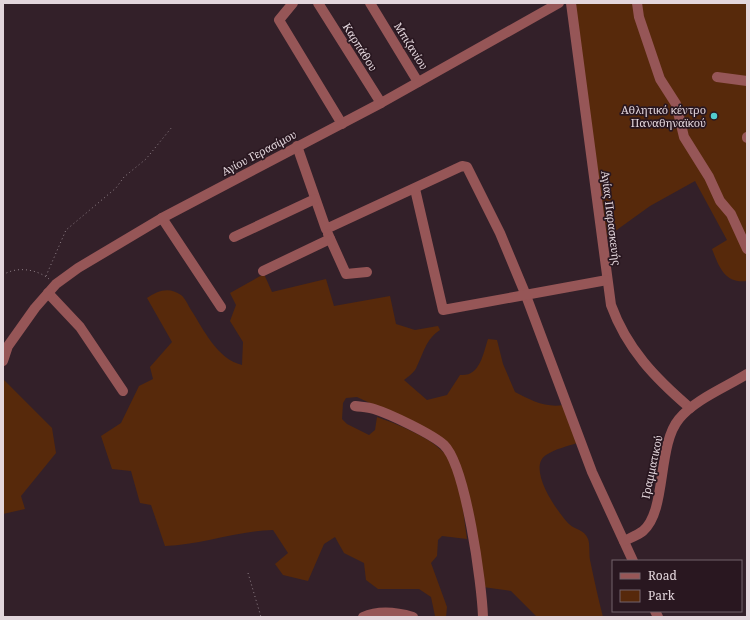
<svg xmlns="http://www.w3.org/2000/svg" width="750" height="620" font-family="'Noto Serif',serif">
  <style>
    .green { fill: #57290b }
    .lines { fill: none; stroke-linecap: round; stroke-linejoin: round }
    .path { stroke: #908188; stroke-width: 1; stroke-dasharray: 1 3; stroke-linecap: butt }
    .minor { stroke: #965657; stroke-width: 10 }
    .poi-dot { fill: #52cdd0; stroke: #291720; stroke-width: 1.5 }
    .labels { text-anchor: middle; stroke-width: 3.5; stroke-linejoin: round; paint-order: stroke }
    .street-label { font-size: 11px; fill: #e3d6dc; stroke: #291720 }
    .poi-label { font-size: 11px; fill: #e3d6dc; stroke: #291720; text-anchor: end }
  </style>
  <rect width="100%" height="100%" fill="#332029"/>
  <!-- green -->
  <g class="green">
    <path d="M579 3H635L660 82 747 252V281C725 284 719 267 712 249L727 240 695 181 650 206 607 237 574 6Z"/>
    <path d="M641 3H747V245L689 142 662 78 643 17Z"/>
    <path d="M264 274 272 292 326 279 334 306 390 296 396 324 415 330 438 326 440 330C426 339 424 352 417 366 415 372 409 376 404 380L427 400 447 395 460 375C480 377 483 354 488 339L497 340 503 364 515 392C530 400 546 408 563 405L577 443C568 446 555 449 546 455 526 468 558 513 569 524 575 530 584 529 588 539 590 544 589 554 590 560 594 579 598 598 603 617H537L511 591 483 587 465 487 431 432 357 397 346 398 343 403 342 419 347 424 369 435 375 430 377 417C397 424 430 437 444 453 461 474 463 513 467 539L442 536 438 540 437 556 431 563 447 607 446 617 435 616 431 597 419 589H378L366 580 364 563 344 553 335 537 324 544 308 581 283 575 275 564 288 553 273 530C236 531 201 545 165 546L151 505 140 503 131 471 112 469 101 436 121 423 139 386 153 379 150 367 172 342 147 298C157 291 169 286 181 295 185 298 188 305 191 310 204 330 217 359 242 365L243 342 230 321 236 305 230 293Z"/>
    <path d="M3 379 52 428 56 453 21 496 25 509 3 514Z"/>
  </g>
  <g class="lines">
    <!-- path -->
    <g class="path">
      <path d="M269 3 271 5"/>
      <path d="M3 275C16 266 37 269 49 279"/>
      <path d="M46 276 66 230 116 188 124 177 146 159 172 127"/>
      <path d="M248 573 261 617"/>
    </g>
    <!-- minor -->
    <g class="minor">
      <path d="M293 3 279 20 342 124"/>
      <path d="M318 3 381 103"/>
      <path d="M370 3 418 82"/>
      <path d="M571 3 611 305C627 349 655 378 690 408"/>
      <path d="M637 3 639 17 660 79 676 104 684 137 709 177 720 201 731 214 747 249"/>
      <path d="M717 77 747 81"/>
      <path d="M747 138V137"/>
      <path d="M297 146 326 229 462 166 467 167 500 233 525 293 592 472 633 561"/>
      <path d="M415 189 443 310 607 280"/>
      <path d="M162 218 221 307"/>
      <path d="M328 234 346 274 367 272"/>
      <path d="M234 237 315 199"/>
      <path d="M263 271 330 239"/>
      <path d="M48 293 80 327 123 391"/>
      <path d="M3 361 8 346 35 308 56 284 78 268 162 218 381 103 559 3"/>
      <path d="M355 406C361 407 368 407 374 409 390 414 432 434 444 445 466 466 482 585 483 617"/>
      <path d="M624 541C630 538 638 535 643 531 667 511 657 445 679 419 694 400 726 387 747 374"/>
      <path d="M655 611 658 617"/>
      <path d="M363 617C379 610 396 612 413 617"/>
    </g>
  </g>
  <!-- markers -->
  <circle class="poi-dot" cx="714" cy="116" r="4"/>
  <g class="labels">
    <!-- street labels -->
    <g class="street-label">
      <text transform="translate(411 46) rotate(58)" y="4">Μπιζανίου</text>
      <text transform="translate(360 47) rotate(58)" y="4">Καρπάθου</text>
      <text transform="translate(259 153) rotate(-28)" y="4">Αγίου Γερασίμου</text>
      <text transform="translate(611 218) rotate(83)" y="4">Αγίας Παρασκευής</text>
      <text transform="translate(652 467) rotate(-78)" y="4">Γραμματικού</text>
    </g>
    <!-- poi labels -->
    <g class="poi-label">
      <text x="706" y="114">Αθλητικό κέντρο<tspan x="706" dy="13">Παναθηναϊκού</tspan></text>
    </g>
  </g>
  <!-- border -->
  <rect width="750" height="620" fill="none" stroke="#e3d6dc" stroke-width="8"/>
  <!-- legend -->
  <rect x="612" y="560" width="130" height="52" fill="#291720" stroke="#73636b"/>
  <rect x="620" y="573" width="20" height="6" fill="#965657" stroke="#73636b"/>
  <text x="648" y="580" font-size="12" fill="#e3d6dc">Road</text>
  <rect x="620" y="590" width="20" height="12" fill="#57290b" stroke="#73636b"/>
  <text x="648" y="600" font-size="12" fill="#e3d6dc">Park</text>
</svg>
